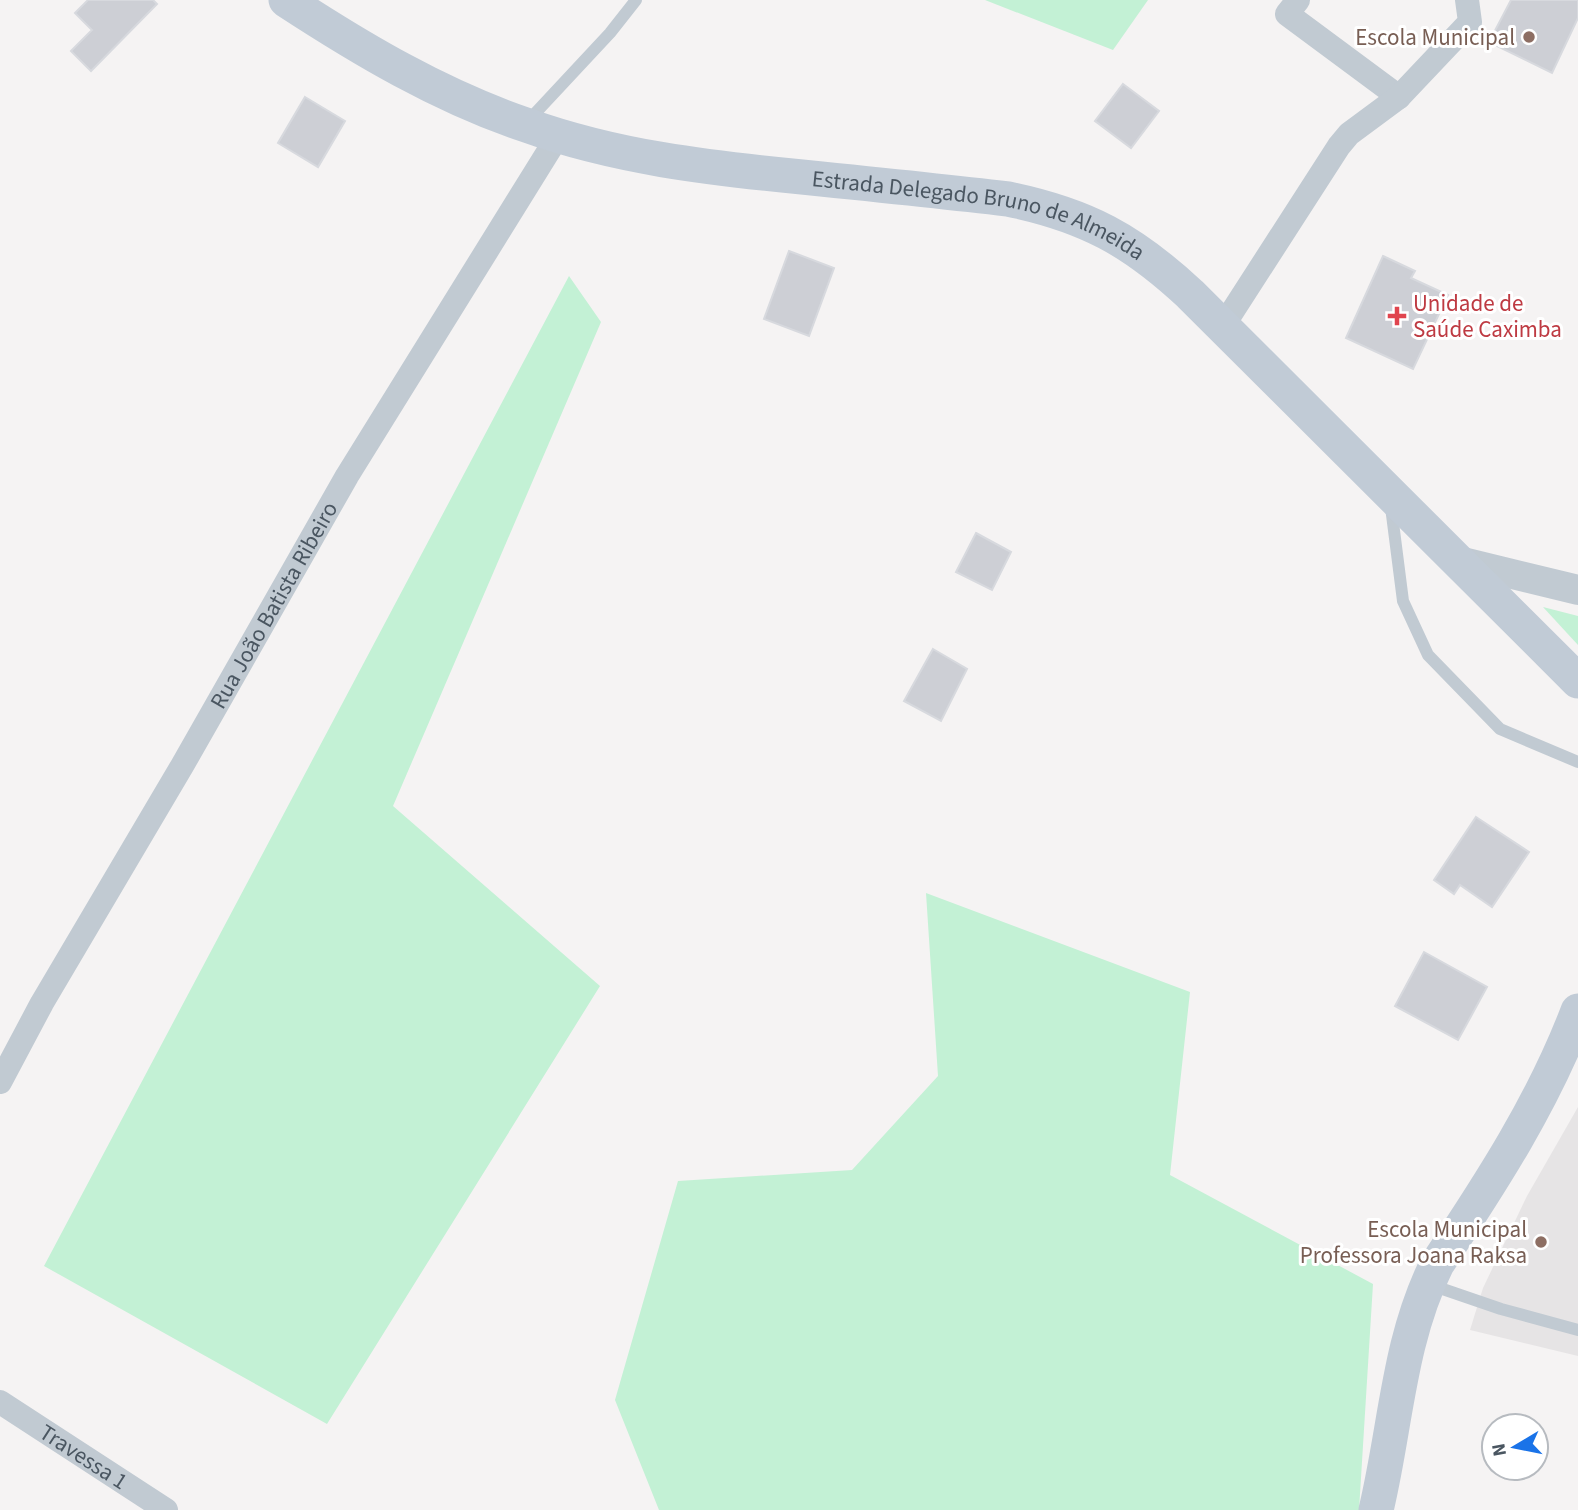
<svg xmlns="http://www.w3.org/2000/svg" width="1578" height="1510" font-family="'Source Sans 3',sans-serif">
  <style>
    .education { fill: #e6e4e5 }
    .green { fill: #c3f1d5 }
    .building { fill: #cdcfd5; stroke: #d7d9de; stroke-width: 2 }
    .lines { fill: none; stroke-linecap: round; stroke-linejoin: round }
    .service { stroke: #c1cad2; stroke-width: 12 }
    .minor { stroke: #c1cad2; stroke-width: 24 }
    .tertiary { stroke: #c1cad2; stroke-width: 30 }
    .secondary { stroke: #c1cbd6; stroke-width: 35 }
    .education-dot { fill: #8d6e63; stroke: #fff; stroke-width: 2.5 }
    .health-dot { fill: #e0444e; stroke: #fff; stroke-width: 2.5 }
    .labels { text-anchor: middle; stroke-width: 6; stroke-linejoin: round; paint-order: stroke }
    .education-label { font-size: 23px; fill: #785e54; stroke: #fff; text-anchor: end }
    .street-label { font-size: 23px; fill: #4a5661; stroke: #fff }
    .health-label { font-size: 23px; fill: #be3a42; stroke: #fff; text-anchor: start }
  </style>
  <rect width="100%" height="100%" fill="#f5f3f3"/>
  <!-- education -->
  <path class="education" d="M1578 1107V1356L1470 1330 1483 1288 1527 1196Z"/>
  <!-- green -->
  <g class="green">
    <path d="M985 0H1148L1113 50Z"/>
    <path d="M569 276 601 322 393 806 600 986 327 1424 44 1266Z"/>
    <path d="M1543 607 1578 616V645Z"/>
    <path d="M926 893 1190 992 1170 1175 1373 1284 1359 1510H659L615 1400 678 1181 852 1170 938 1076Z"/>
  </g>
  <!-- building -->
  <g class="building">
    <path d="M88 0H153L157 4 91 71 71 51 92 30 75 13Z"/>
    <path d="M1511 0H1578V18L1552 73 1489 42Z"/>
    <path d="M1123 84 1159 111 1131 148 1095 121Z"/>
    <path d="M305 97 345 121 318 167 278 143Z"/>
    <path d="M789 251 834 268 809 336 764 319Z"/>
    <path d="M1383 256 1415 271 1411 278 1448 295 1413 369 1346 338Z"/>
    <path d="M976 533 1011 552 992 590 956 572Z"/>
    <path d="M933 649 967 669 941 721 904 701Z"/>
    <path d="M1476 817 1529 852 1492 907 1460 885 1454 894 1434 880Z"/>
    <path d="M1424 952 1487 987 1458 1040 1395 1006Z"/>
  </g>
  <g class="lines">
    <!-- service -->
    <g class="service">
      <path d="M527 122 610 33 636 0"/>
      <path d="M1391 507 1403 601 1428 655 1500 729 1578 762"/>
      <path d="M1431 1285 1501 1309 1578 1330"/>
    </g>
    <!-- minor -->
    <g class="minor">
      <path d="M1298 0 1287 14 1399 97"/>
      <path d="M1223 326 1339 146 1349 134 1399 97 1470 22 1467 0"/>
      <path id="s1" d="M0 1082 42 1003 182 766 347 476 558 136"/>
      <path id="s2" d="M0 1402 166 1510"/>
    </g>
    <!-- tertiary -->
    <path class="tertiary" d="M1455 560 1578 590"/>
    <!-- secondary -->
    <g class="secondary">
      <path id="s3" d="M286 0C361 49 440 96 526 125 615 157 708 168 802 177 871 184 940 191 1008 199 1086 215 1132 240 1190 294L1578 681"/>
      <path d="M1376 1510C1396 1427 1398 1342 1437 1264 1491 1183 1543 1103 1578 1011"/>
    </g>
  </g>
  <!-- markers -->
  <g class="education-dot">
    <circle cx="1529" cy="37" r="7"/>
    <circle cx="1541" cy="1242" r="7"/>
  </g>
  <path class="health-dot" d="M1393.5 305.5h7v7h7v7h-7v7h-7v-7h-7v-7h7z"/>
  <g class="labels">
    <!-- education labels -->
    <g class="education-label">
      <text x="1515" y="45">Escola Municipal</text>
      <text x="1527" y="1237">Escola Municipal<tspan x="1527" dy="26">Professora Joana Raksa</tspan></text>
    </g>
    <!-- street labels -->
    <g class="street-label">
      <text dy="8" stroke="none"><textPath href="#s3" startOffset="735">Estrada Delegado Bruno de Almeida</textPath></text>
      <text dy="8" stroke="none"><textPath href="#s1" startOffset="550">Rua João Batista Ribeiro</textPath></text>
      <text dy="8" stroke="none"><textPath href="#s2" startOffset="100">Travessa 1</textPath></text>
    </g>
    <!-- health labels -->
    <g class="health-label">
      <text x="1413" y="311">Unidade de<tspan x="1413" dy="26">Saúde Caximba</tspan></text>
    </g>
  </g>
  <!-- north arrow -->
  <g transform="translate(1515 1447) rotate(260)"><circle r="33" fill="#ffffff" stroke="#b7bbc0" stroke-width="2"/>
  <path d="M0-5L12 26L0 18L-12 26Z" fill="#1a73e8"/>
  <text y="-10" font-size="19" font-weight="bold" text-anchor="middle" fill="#4a5661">N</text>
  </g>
</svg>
